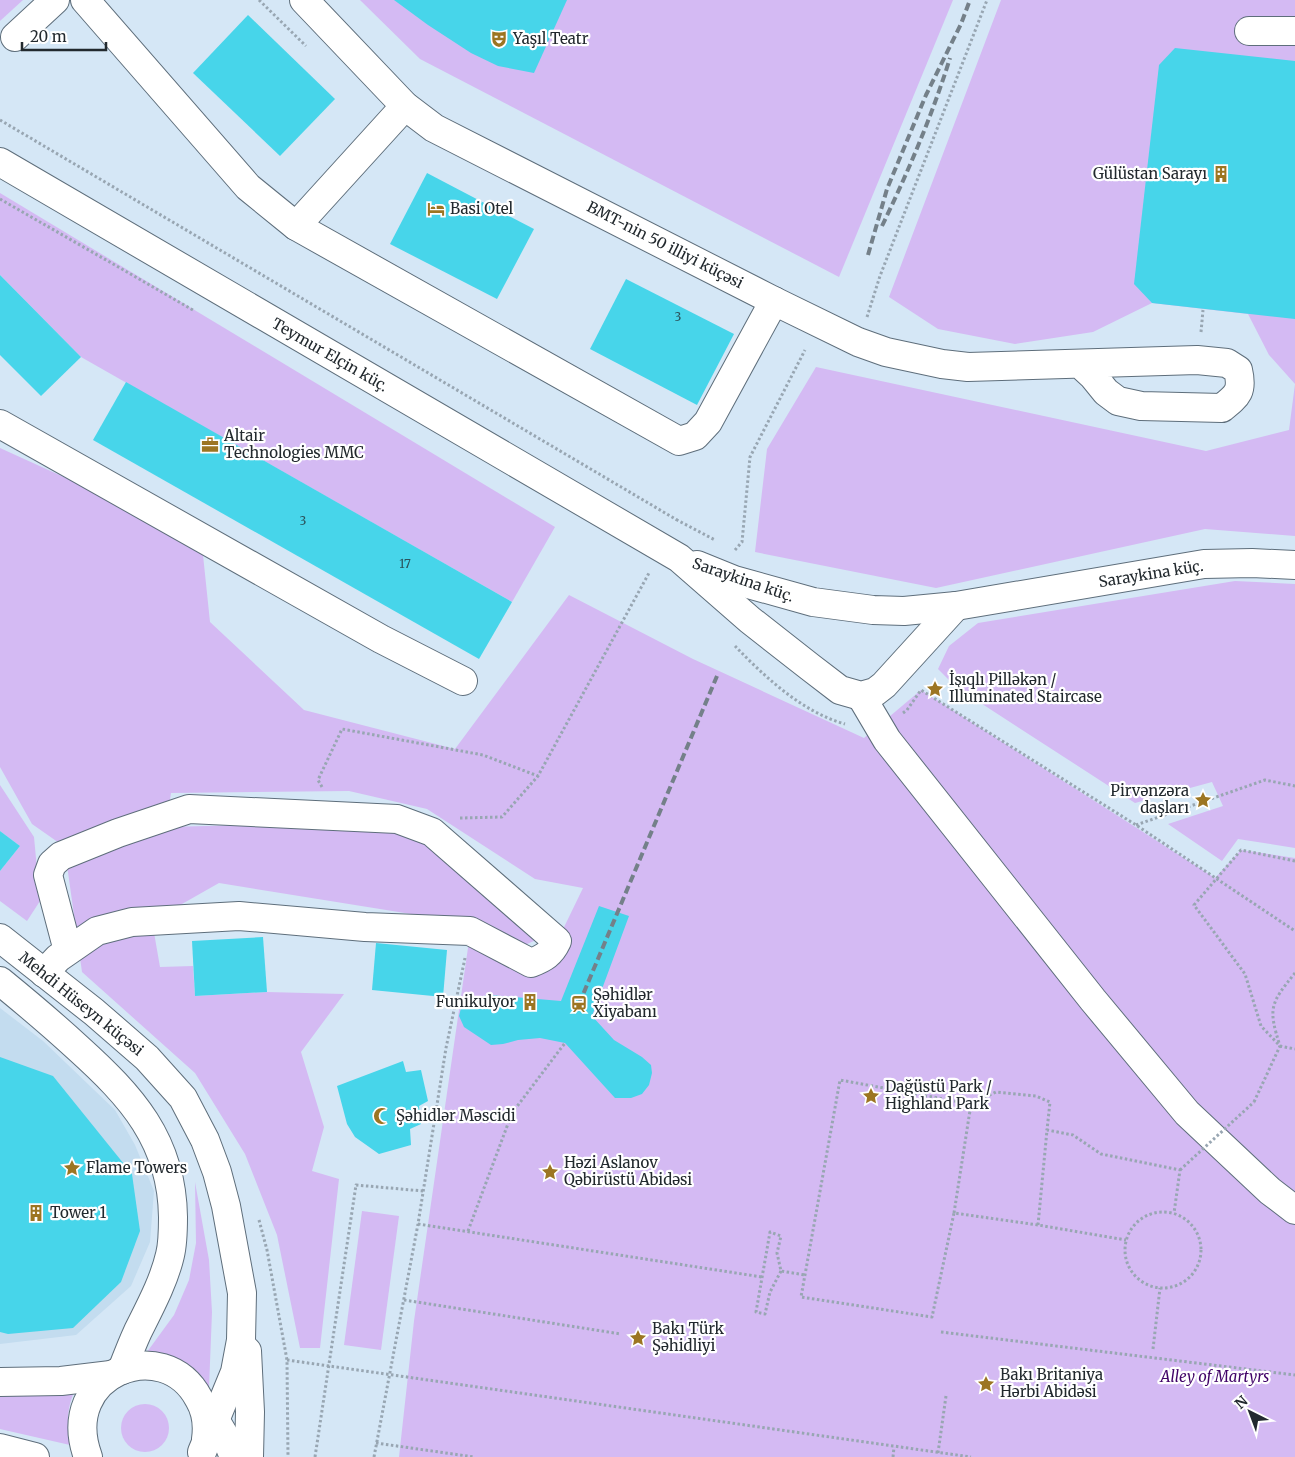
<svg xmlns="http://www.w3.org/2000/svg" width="1295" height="1457" font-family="Merriweather,serif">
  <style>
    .built { fill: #c3dcef }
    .green { fill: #d4baf3 }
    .building { fill: #47d5ea }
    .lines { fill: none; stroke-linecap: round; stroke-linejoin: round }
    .minor-casing { stroke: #5e6e7b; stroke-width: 30 }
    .major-casing { stroke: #5e6e7b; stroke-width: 30 }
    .path { stroke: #98a6b2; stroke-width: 3; stroke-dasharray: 2.5 2.5; stroke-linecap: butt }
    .minor { stroke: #fff; stroke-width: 28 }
    .major { stroke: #fff; stroke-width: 28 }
    .rail { stroke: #748089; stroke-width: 4; stroke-dasharray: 8 4; stroke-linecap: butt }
    .path-bridge { stroke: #98a6b2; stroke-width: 3; stroke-dasharray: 2.5 2.5; stroke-linecap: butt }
    .labels { text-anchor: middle; stroke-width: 4.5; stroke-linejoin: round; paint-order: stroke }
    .number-label { font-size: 12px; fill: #2b545d }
    .poi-label { font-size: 15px; fill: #22292e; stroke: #fff; text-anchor: start }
    .street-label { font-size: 15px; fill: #22292e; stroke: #fff }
    .park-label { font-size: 15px; font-style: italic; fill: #400267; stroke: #fff }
  </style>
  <rect width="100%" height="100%" fill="#d5e7f6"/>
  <!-- built -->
  <path class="built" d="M0 1008 43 1041 115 1110 135 1145 154 1191 150 1242 131 1286 76 1335 0 1344Z"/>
  <!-- green -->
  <g class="green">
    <path d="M0 0H23L0 21Z"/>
    <path d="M360 0H953L839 277 420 59Z"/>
    <path d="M1001 0H1295V536L1205 529 936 588 755 552 767 449 816 367 1206 451 1289 430 1295 384 1269 355 1248 314 1152 303 1093 332 1015 344 938 329 889 297Z"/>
    <path d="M0 193 555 527 512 602 81 357 0 275Z"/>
    <path d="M0 448 110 498 203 555 210 622 304 710 455 749 569 595 693 659 864 738 921 690 1215 878 1241 850 1295 858V1457H399L414 1321 470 934 530 963 552 952 583 888 535 879 427 809 349 791 171 793 166 827 365 822 430 841 536 940 514 950 467 923 219 883 152 921 160 967 193 966 195 996 267 992 344 994 301 1052 324 1127 312 1171 339 1179 320 1348H300L277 1235 245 1154 195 1073 82 972 66 858 62 845 32 824 0 767Z"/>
    <path d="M1235 581 1295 584V848L1238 839 1222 861 1168 824 1223 806 1212 782 1135 803 956 687 938 669 949 646 978 623Z"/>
    <path d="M0 785 34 837 40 901 27 921 0 901V871L20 846 0 831Z"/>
    <path d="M195 1182 209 1260 212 1312 209 1388C189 1365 179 1355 147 1352L174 1315 189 1280 196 1243Z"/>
    <path d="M362 1211 399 1216 381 1350 344 1345Z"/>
    <path d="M75 1390C66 1409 67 1425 70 1445L0 1429V1392Z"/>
    <circle cx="145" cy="1428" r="24"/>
  </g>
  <!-- building -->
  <g class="building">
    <path d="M394 0H567L534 73 498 66 471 53 428 25Z"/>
    <path d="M248 15 335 99 280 156 193 73Z"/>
    <path d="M1175 48 1295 61V319L1152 303 1134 284 1159 65Z"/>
    <path d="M427 173 534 229 497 299 390 244Z"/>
    <path d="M0 275 81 357 41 396 0 355Z"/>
    <path d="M626 279 734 334 697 405 590 349Z"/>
    <path d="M126 382 512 602 479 659 93 440Z"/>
    <path d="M0 831 20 846 0 871Z"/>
    <path d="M599 906 629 916 592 1016 614 1040 642 1057 651 1065 652 1073 649 1085 642 1094 631 1098H615L565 1043 540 1038 518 1040 503 1044 491 1045 464 1027 459 1016 462 1004 471 998 490 995 561 1001Z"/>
    <path d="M263 937 267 992 195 996 192 941Z"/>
    <path d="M376 943 447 950 443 997 372 990Z"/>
    <path d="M0 1057 53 1076 132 1174 140 1231 121 1282 73 1328 8 1334 0 1332Z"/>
    <path d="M403 1061 406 1072 421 1070 428 1101 419 1106 421 1124 410 1129 411 1145 379 1154 355 1137 347 1124 337 1086Z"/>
  </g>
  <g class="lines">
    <!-- minor casing -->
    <g class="minor-casing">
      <g id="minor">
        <path d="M85 0 248 187 296 226 679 441 695 436 708 422 774 301"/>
        <path d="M304 0 405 106 434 128 774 301 858 342 886 352 942 364 968 367 1197 360 1227 363 1238 370C1243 391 1238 395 1222 408L1141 406 1118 401 1106 392 1093 376 1080 364"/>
        <path d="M1249 31H1295"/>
        <path d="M15 37 55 0"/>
        <path d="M0 162 679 558 750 620 810 667 840 690 861 696 875 692 884 685 956 606"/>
        <path d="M296 226 405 106"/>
        <path d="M0 424 381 639 463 681"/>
        <path d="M697 565 734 580 813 602 873 610 904 611 956 606 1204 564 1252 563 1295 565"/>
        <path d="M861 696 887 740 1093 1000 1187 1113 1270 1191 1295 1210"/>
        <path d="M44 973 58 958 97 931 132 922 239 916 365 927 470 931 531 963C544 958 551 954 557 941L432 832 397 819 189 809 118 833 61 856 52 864 48 875 68 951"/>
      </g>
    </g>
    <!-- major casing -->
    <g class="major-casing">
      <g id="major">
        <path d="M0 938 94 1012 147 1058 183 1098 205 1140 217 1172 226 1206 242 1293 241 1340 235 1372 202 1452"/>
        <path d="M0 981C27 1003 53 1025 78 1048 131 1096 172 1140 173 1217 173 1229 173 1243 170 1255 164 1281 150 1307 138 1331 132 1344 127 1357 122 1370"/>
        <path d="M247 1351 250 1412 249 1457"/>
        <path d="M0 1382 61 1381 111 1375"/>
        <path d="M208 1408 227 1440 234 1457"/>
        <path d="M0 1448 35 1457"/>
        <path d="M88 1457C57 1373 164 1332 199 1399 206 1411 208 1425 206 1439"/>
      </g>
    </g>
    <!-- path -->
    <g class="path">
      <path d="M259 0 306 46"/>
      <path d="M0 120 677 520"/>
      <path d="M0 199 193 310"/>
      <path d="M867 317 880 276 987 0"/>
      <path d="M1201 332 1203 310"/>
      <path d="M677 521V520L715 540"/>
      <path d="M735 550 742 542 750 457 805 350"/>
      <path d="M735 646C765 677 802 712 845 724"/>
      <path d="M903 713 907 710 921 690 1136 825 1295 931"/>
      <path d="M322 787 318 780 342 729 483 755 538 776"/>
      <path d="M460 818 502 817 538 776 649 573"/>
      <path d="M1136 825 1265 780 1295 786"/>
      <path d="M1295 861 1241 850 1194 905 1245 974 1261 1026 1280 1046 1295 1049"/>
      <path d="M1254 1102 1280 1046C1268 1008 1270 1004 1295 973"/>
      <path d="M971 1104 996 1092 1036 1096 1050 1102 1047 1130"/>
      <circle cx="1163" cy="1250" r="38"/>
      <path d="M954 1213 971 1104 840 1080 801 1297 932 1317 954 1213 1038 1225 1126 1240"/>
      <path d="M259 1220 267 1250 287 1360 288 1457"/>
      <path d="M418 1224 762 1277"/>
      <path d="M1038 1225 1047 1130 1073 1135 1101 1154 1180 1170 1174 1213"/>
      <path d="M468 1231 512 1113 565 1043"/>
      <path d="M781 1271 770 1292 765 1314 756 1312 770 1232 781 1236 777 1253 781 1271 805 1275"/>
      <path d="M404 1300 621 1334"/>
      <path d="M941 1332 1295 1375"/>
      <path d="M1153 1349 1160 1288"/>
      <path d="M287 1360 971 1457"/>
      <path d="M376 1443 474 1457"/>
      <path d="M938 1453 946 1396"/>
      <path d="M315 1457 356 1185 423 1191"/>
      <path d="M374 1457 418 1224 446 1048 465 958"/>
      <path d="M893 1457 894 1447"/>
    </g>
    <!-- minor -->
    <use href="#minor" class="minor"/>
    <!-- major -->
    <use href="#major" class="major"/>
    <!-- rail -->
    <g class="rail">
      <path d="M882 226C908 172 932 116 950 58"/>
      <path d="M868 255 887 189 926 95 961 24 970 0"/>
      <path d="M579 1004 717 676"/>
    </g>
    <!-- path-bridge -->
    <path class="path-bridge" d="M1180 1170 1254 1102"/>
  </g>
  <!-- icons -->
  <defs>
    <g id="theatre-bare" transform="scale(1.35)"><path d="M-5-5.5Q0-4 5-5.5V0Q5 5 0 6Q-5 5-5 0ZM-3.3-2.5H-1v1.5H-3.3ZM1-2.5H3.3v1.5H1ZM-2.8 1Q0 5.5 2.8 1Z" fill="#9c7522" stroke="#fff" stroke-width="2.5" paint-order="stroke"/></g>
    <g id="building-bare" transform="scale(1.35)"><path d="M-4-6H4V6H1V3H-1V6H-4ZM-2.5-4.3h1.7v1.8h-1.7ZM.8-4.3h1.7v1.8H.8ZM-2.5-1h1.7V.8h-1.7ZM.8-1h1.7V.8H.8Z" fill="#9c7522" stroke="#fff" stroke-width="2.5" paint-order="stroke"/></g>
    <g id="hotel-bare" transform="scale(1.35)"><path d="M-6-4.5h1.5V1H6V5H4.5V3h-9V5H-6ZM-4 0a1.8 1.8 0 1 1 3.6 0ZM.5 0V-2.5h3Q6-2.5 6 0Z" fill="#9c7522" stroke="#fff" stroke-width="2.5" paint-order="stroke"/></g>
    <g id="office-bare" transform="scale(1.35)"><path d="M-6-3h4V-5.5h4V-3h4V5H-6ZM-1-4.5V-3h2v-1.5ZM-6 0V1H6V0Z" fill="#9c7522" stroke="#fff" stroke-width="2.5" paint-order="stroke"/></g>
    <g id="sight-bare" transform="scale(1.35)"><path d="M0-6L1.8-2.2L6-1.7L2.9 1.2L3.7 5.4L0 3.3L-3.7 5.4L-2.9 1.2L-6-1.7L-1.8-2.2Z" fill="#9c7522" stroke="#fff" stroke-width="2.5" paint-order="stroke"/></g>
    <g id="station-bare" transform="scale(1.35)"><path d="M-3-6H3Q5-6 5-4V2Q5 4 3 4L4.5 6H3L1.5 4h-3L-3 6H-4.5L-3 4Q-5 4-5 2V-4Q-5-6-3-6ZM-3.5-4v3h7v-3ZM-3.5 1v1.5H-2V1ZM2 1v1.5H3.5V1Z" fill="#9c7522" stroke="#fff" stroke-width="2.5" paint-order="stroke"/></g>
    <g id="mosque-bare" transform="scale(1.35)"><path d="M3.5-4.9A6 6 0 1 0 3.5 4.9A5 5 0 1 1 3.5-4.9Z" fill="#9c7522" stroke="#fff" stroke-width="2.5" paint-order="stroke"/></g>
  </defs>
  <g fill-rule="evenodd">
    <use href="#theatre-bare" x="499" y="39"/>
    <use href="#building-bare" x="1221" y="174"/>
    <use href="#hotel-bare" x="436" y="209"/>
    <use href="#office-bare" x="210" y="445"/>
    <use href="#sight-bare" x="935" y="689"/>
    <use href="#sight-bare" x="1203" y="800"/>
    <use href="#building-bare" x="530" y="1002"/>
    <use href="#station-bare" x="579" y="1004"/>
    <use href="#sight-bare" x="871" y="1096"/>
    <use href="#mosque-bare" x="382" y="1116"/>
    <use href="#sight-bare" x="72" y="1168"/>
    <use href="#sight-bare" x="550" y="1172"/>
    <use href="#building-bare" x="36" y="1213"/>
    <use href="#sight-bare" x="638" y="1338"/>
    <use href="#sight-bare" x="986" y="1384"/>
  </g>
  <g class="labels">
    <!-- number labels -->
    <g class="number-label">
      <text x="678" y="321">3</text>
      <text x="303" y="525">3</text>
      <text x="405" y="568">17</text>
    </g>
    <!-- poi labels -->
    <g class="poi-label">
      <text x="513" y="44">Yaşıl Teatr</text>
      <text x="1207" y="179" text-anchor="end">Gülüstan Sarayı</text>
      <text x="450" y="214">Basi Otel</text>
      <text x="224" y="441">Altair<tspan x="224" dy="17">Technologies MMC</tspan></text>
      <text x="949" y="685">İşıqlı Pilləkən /<tspan x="949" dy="17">Illuminated Staircase</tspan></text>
      <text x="1189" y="796" text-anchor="end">Pirvənzəra<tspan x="1189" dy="17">daşları</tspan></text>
      <text x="593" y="1000">Şəhidlər<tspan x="593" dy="17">Xiyabanı</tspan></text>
      <text x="516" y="1007" text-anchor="end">Funikulyor</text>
      <text x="885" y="1092">Dağüstü Park /<tspan x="885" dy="17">Highland Park</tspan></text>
      <text x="396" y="1121">Şəhidlər Məscidi</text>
      <text x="564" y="1168">Həzi Aslanov<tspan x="564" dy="17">Qəbirüstü Abidəsi</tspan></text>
      <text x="86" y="1173">Flame Towers</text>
      <text x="50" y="1218">Tower 1</text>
      <text x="652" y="1334">Bakı Türk<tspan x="652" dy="17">Şəhidliyi</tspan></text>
      <text x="1000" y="1380">Bakı Britaniya<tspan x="1000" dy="17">Hərbi Abidəsi</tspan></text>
    </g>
    <!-- street labels -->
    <g class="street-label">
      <text transform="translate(665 245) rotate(27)" y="5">BMT-nin 50 illiyi küçəsi</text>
      <text transform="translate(330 355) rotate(30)" y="5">Teymur Elçin küç.</text>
      <text transform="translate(1151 574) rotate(-9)" y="5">Saraykina küç.</text>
      <text transform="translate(743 580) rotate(19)" y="5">Saraykina küç.</text>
      <text transform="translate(81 1004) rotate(39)" y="5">Mehdi Hüseyn küçəsi</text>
    </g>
    <!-- park labels -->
    <g class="park-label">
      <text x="1215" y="1382">Alley of Martyrs</text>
    </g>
  </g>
  <!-- north arrow -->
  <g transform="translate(1250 1412) rotate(318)" stroke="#ffffff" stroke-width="4" paint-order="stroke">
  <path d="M0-4L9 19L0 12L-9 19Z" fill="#22292e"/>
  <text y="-8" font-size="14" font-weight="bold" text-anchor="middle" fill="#22292e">N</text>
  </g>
  <!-- scale -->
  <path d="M22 42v8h84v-8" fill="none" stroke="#22292e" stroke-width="2.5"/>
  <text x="30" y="42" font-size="15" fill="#22292e" stroke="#ffffff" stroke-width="4" paint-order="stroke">20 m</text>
</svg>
